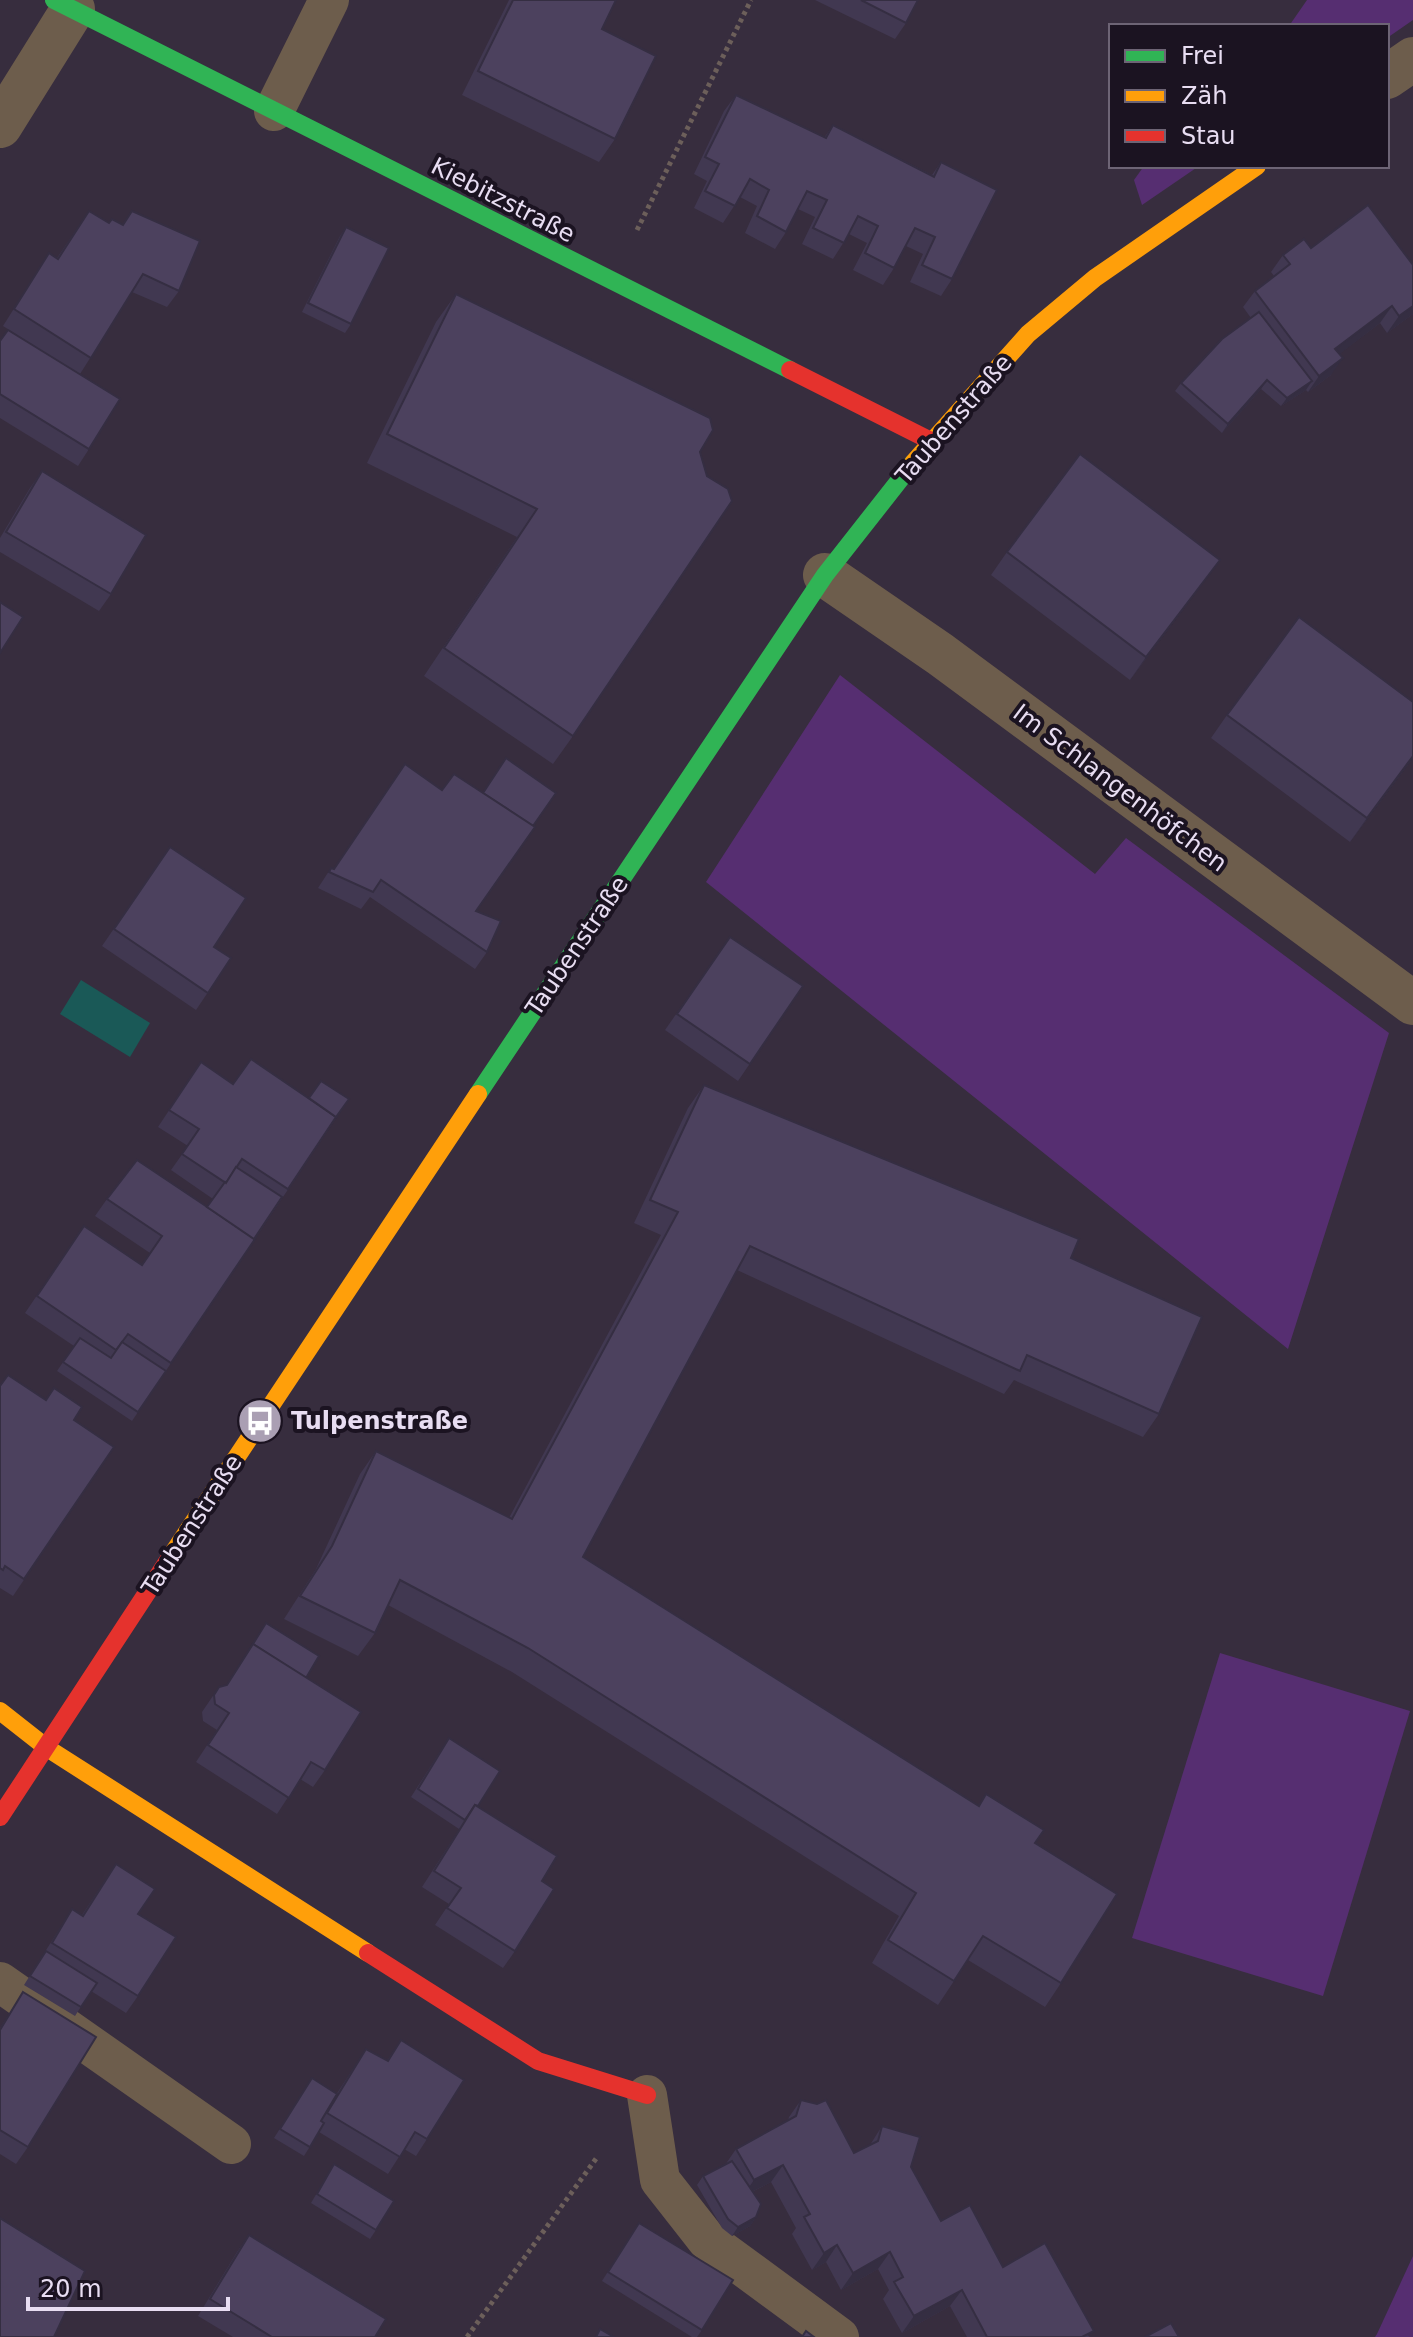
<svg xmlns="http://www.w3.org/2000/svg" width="1413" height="2337" font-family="'DejaVu Sans',sans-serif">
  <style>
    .green { fill: #562e71 }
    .water { fill: #1a5957 }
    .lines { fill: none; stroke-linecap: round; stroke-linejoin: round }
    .path { stroke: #6c5f5a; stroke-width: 5; stroke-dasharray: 4 4; stroke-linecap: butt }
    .lane { stroke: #6d5d4c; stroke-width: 40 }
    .street { stroke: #6d5d4c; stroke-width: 44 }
    .fast { stroke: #30b455; stroke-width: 18 }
    .slow { stroke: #ff9f0a; stroke-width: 18 }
    .jam { stroke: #e5322d; stroke-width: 18 }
    .wall { fill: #413851 }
    .shaded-wall { fill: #352e42 }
    .building { fill: #4c415e; stroke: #352e42; stroke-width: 2 }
    .labels { text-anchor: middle; stroke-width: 8; stroke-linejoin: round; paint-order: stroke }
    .street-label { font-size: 24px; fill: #e8ddf2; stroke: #1b1321 }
    .poi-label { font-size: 24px; font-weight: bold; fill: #e8ddf2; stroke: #1b1321; text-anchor: start }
  </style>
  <rect width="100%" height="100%" fill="#372d3e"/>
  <!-- green -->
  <g class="green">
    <path d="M1307 0H1413V20L1387 38V26H1289Z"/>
    <path d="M1144 166H1199L1142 205 1134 180Z"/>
    <path d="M840 675 1095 874 1126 838 1389 1033 1288 1349 706 882Z"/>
    <path d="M1220 1653 1410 1711 1323 1996 1132 1938Z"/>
    <path d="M1413 2256V2337H1375L1377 2334Z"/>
  </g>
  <!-- water -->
  <path class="water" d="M81 980 150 1023 130 1057 60 1014Z"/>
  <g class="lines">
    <!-- path -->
    <g class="path">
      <path d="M637 230 751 0"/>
      <path d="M467 2337 598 2156"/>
    </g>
    <!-- lane -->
    <g class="lane">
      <path d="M274 111 329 0"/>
      <path d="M0 1982 231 2144"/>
      <path d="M647 2095 660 2180 707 2240 839 2337"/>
    </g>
    <!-- street -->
    <g class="street">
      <path d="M1387 77 1413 59"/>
      <path d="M0 126 73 9"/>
      <path d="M825 575 940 654 1413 1003"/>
    </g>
    <!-- fast -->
    <g class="fast">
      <path d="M54 0 790 370"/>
      <path d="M478 1094 825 575 913 463"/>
    </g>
    <!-- slow -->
    <g class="slow">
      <path d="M913 463 1028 334 1095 278 1257 166"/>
      <path d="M173 1553 478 1094"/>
      <path d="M0 1711 47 1748 368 1953"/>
    </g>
    <!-- jam -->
    <g class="jam">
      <path d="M790 370 931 441"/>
      <path d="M0 1817 173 1553"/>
      <path d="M368 1953 538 2061 647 2095"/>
    </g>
  </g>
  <!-- wall -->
  <g class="wall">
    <path d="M509 0H616L602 29 615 139 599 162 462 95Z"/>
    <path d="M815 0H918L906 23 895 39Z"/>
    <path d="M736 95 824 138 833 125 932 175 941 162 952 279 941 296 910 282 923 254 906 246 894 268 883 285 853 270 867 243 849 234 833 259 802 244 815 217 798 209 786 232 775 249 745 233 757 206 740 197 723 223 694 208 707 181 694 174 724 111Z"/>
    <path d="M89 211 109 223 122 225 132 211 179 291 167 307 132 292 80 374 89 449 78 466 0 418V341L33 345 3 326 49 253 57 258Z"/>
    <path d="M346 227 351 324 345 333 302 312 340 236Z"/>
    <path d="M1311 248 1413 314 1387 333 1380 323 1339 354 1331 375 1308 392 1306 390 1281 406 1261 389 1222 433 1175 391 1181 383 1251 318 1243 307 1255 291 1274 276 1271 272 1283 255Z"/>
    <path d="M456 294 700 452 707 476 573 736 553 764 424 676 517 537 367 463 436 322Z"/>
    <path d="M42 471 111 594 99 611 0 552V538L30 488Z"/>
    <path d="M1007 552 1203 583 1130 680 991 575Z"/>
    <path d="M1227 715 1413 758 1350 842 1211 738Z"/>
    <path d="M405 764 476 911 487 952 475 969 370 897 361 909 318 888 331 868 334 869Z"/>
    <path d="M170 847 214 947 231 958 196 1010 102 946Z"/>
    <path d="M730 937 803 986 738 1081 665 1030Z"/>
    <path d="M201 1062 233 1084 309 1098 349 1099 132 1421 57 1371 74 1346 25 1313 84 1226 142 1265 150 1253 95 1216 107 1199 207 1207 213 1199 171 1170 188 1146 158 1127Z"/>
    <path d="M704 1085 1071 1258 1159 1414 1143 1437 1014 1380 1004 1394 737 1270 583 1557 978 1806 986 1794 1035 1843 1061 1983 1045 2007 968 1960 938 2005 872 1963 899 1916 512 1672 388 1605 375 1633 358 1656 284 1619 316 1569 360 1474 376 1451 509 1518 661 1235 634 1223 688 1108Z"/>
    <path d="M0 1386 74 1420 114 1447 13 1596 0 1588Z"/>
    <path d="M266 1623 306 1678 325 1770 313 1787 300 1779 277 1814 196 1762 217 1730 203 1721 202 1712 219 1687 226 1686Z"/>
    <path d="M443 1747 478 1806 542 1881 515 1951 503 1968 435 1925 449 1904 422 1887 460 1828 459 1829 411 1797Z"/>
    <path d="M116 1864 138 1914V1996L126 2013 91 1991 75 2016 24 1985 72 1909 82 1915Z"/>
    <path d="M23 1992 28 2147 16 2164 0 2154V2028Z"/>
    <path d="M401 2040 427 2139 416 2156 404 2149 388 2174 319 2132 304 2156 274 2138 312 2078 332 2101 366 2049 387 2061Z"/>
    <path d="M801 2100 854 2153 870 2145 882 2126 911 2167 941 2221 1003 2267 1090 2337H967L950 2306 902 2333 883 2299 889 2290 878 2269 841 2290 826 2262 812 2270 792 2234 796 2228 771 2182 752 2192 756 2217 750 2226 732 2236 722 2228 697 2185 703 2176 725 2165 736 2149 788 2121 789 2117Z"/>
    <path d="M334 2164 376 2230 370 2239 311 2203Z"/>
    <path d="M633 2232 702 2330 697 2337H692L602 2281Z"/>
    <path d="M249 2235 375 2337H233L198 2316 237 2252Z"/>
  </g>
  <!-- shaded-wall -->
  <g class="shaded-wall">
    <path d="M1392 306 1380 323 1324 366 1335 349Z"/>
    <path d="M1413 306V314L1387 333 1399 316Z"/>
    <path d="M1343 358 1331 375 1308 392 1319 376Z"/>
    <path d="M1267 380 1261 389 1222 433 1228 424Z"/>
    <path d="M1312 381 1306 390 1281 406 1287 398Z"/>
    <path d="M1220 560 1203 583 1130 680 1146 657Z"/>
    <path d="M1413 756V758L1350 842 1367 818Z"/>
    <path d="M783 2165 771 2182 742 2197 754 2180Z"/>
    <path d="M756 2217 750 2226 732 2236 738 2227Z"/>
    <path d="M837 2245 826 2262 812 2270 824 2253Z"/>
    <path d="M890 2252 878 2269 841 2290 853 2273Z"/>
    <path d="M962 2290 950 2306 902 2333 914 2316Z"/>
  </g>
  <!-- building -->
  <g class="building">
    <path d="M513 0H616L602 29 656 56 615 139 478 71Z"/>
    <path d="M861 0H918L906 23Z"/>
    <path d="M736 95 826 138 833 125 934 177 941 162 997 190 952 279 922 265 935 237 915 228 894 268 865 253 878 226 858 216 844 243 813 228 827 200 807 191 786 232 757 216 769 190 750 179 735 206 705 191 719 164 705 157Z"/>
    <path d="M1368 205 1413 265V306L1399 316 1392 306 1335 349 1343 358 1319 376 1255 291 1290 264 1283 255 1304 239 1311 248Z"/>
    <path d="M89 211 109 223 112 219 123 225 132 211 200 241 179 291 143 274 91 358 14 309 49 253 58 259Z"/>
    <path d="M346 227 389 248 351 324 308 303Z"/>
    <path d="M456 294 710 418 713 430 700 452 707 476 728 489 732 501 573 736 444 648 537 509 387 434Z"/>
    <path d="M1259 312 1312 381 1287 398 1267 380 1228 424 1181 383 1222 339Z"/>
    <path d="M8 330 120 399 89 449 0 394V341Z"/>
    <path d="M1080 454 1220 560 1146 657 1007 552Z"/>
    <path d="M42 471 146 535 111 594 6 532Z"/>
    <path d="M0 602 23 617 0 653Z"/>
    <path d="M1299 617 1413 702V756L1367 818 1227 715Z"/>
    <path d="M506 758 556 793 533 826 483 793Z"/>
    <path d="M405 764 442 790 454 774 535 827 476 911 501 921 487 952 381 880 373 892 329 872 331 868 334 869Z"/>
    <path d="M170 847 246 898 214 947 231 958 208 993 114 929Z"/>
    <path d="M730 937 803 986 750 1064 677 1014Z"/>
    <path d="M251 1059 336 1117 288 1189 242 1159 226 1183 182 1154 199 1129 169 1110 201 1062 233 1084Z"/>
    <path d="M321 1081 349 1099 336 1117 309 1098Z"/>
    <path d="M704 1085 1079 1239 1071 1258 1202 1317 1159 1414 1027 1355 1020 1371 750 1246 583 1557 979 1806 986 1794 1044 1830 1035 1843 1117 1894 1061 1983 983 1936 954 1981 888 1940 916 1893 528 1648 400 1580 375 1633 300 1596 332 1546 376 1451 512 1519 678 1212 650 1200Z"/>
    <path d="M137 1160 255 1239 171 1363 128 1334 116 1350 37 1296 84 1226 142 1265 162 1236 107 1199Z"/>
    <path d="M236 1167 282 1197 254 1239 207 1207 225 1182 226 1183Z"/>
    <path d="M80 1338 111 1358 122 1342 166 1371 138 1412 63 1362Z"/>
    <path d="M8 1375 46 1400 54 1388 82 1407 74 1420 114 1447 24 1579 5 1566 3 1570 0 1568V1386Z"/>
    <path d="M266 1623 319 1656 306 1678 253 1644 248 1652Z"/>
    <path d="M253 1644 361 1712 325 1770 311 1762 289 1798 208 1745 229 1713 215 1704 214 1695 219 1687 227 1685Z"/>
    <path d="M449 1738 500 1771 478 1806 475 1805 465 1820 418 1789Z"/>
    <path d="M475 1805 557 1856 542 1881 554 1889 515 1951 447 1908 461 1888 434 1871Z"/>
    <path d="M116 1864 155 1889 138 1914 176 1937 138 1996 52 1943 72 1909 83 1916Z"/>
    <path d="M46 1951 97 1983 81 2007 30 1976Z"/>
    <path d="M23 1992 96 2037 28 2147 0 2130V2030Z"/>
    <path d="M401 2040 464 2080 427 2139 415 2132 400 2157 327 2113 366 2049 388 2061Z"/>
    <path d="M312 2078 337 2094 321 2121 324 2123 310 2147 280 2129Z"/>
    <path d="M801 2100 817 2104 826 2100 854 2153 878 2141 882 2126 920 2137 911 2167 941 2221 970 2205 1003 2267 1045 2243 1094 2331 1082 2337H987L962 2290 914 2316 894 2282 903 2277 890 2252 853 2273 837 2245 824 2253 804 2217 810 2214 783 2165 754 2180 736 2149 796 2116Z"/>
    <path d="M732 2161 761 2204 756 2217 738 2227 728 2219 703 2176Z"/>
    <path d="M334 2164 394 2201 376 2230 317 2194Z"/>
    <path d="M0 2218 85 2271 54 2337H0Z"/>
    <path d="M639 2223 733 2280 702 2330 608 2272Z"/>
    <path d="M249 2235 386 2319 375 2337H272L210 2299Z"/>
    <path d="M1171 2323 1179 2337H1145Z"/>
    <path d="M600 2329 614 2337H596Z"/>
    <path d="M806 2331 814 2337H802Z"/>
  </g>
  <!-- icons -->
  <defs>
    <g id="bus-disc" transform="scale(2.3)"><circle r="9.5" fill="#aa9fb3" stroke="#1b1321"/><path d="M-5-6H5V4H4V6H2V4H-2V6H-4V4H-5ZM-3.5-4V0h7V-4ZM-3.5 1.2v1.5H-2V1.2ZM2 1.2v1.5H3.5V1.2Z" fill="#fff"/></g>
  </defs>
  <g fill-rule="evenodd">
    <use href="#bus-disc" x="260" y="1421"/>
  </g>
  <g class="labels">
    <!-- street labels -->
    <g class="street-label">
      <text transform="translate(503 200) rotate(27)" y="8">Kiebitzstraße</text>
      <text transform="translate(954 419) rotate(-49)" y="8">Taubenstraße</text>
      <text transform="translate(1120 788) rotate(37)" y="8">Im Schlangenhöfchen</text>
      <text transform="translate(577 946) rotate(-56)" y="8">Taubenstraße</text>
      <text transform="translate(192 1525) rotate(-57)" y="8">Taubenstraße</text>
    </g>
    <!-- poi labels -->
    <g class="poi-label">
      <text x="291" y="1429">Tulpenstraße</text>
    </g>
  </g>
  <!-- legend -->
  <rect x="1109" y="24" width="280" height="144" fill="#1b1321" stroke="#6d6475" stroke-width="2"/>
  <rect x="1125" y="50" width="40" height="12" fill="#30b455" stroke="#6d6475" stroke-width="2"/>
  <text x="1181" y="64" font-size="24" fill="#e8ddf2">Frei</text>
  <rect x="1125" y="90" width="40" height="12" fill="#ff9f0a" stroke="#6d6475" stroke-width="2"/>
  <text x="1181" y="104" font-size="24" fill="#e8ddf2">Zäh</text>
  <rect x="1125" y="130" width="40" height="12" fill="#e5322d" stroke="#6d6475" stroke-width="2"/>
  <text x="1181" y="144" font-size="24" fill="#e8ddf2">Stau</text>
  <!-- scale -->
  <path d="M28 2297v12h200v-12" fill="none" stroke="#e8ddf2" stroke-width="4"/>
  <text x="40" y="2297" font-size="24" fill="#e8ddf2" stroke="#1b1321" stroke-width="6" paint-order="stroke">20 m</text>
</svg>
